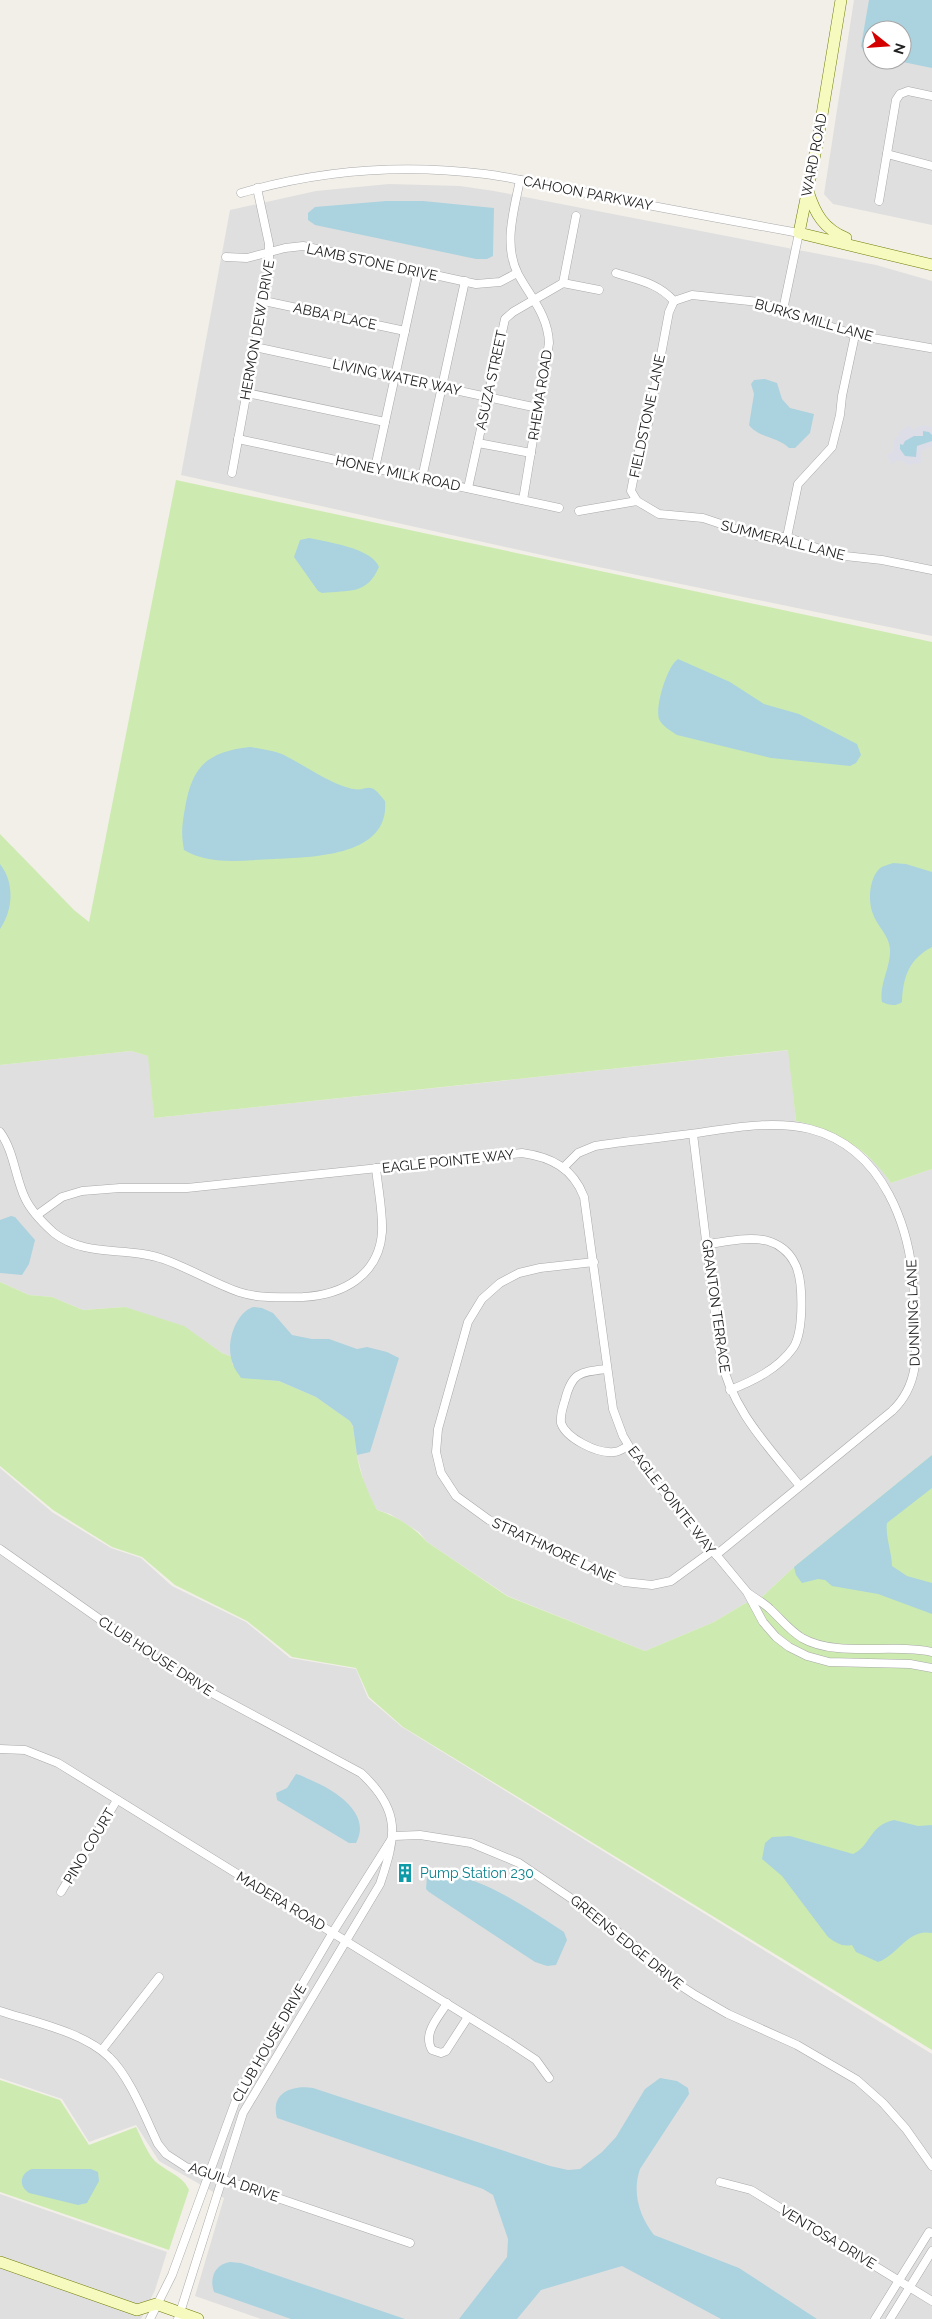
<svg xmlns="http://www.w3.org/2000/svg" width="932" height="2319" font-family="Raleway,sans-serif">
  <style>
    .residential { fill: #e0dfdf; fill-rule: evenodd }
    .grass { fill: #cdebb0 }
    .plaza { fill: #dddde8 }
    .water { fill: #aad3df }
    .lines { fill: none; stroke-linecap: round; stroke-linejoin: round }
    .street-casing { stroke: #a9a9a9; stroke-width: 9 }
    .secondary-casing { stroke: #707d05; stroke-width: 12 }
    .street { stroke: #fff; stroke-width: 8 }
    .secondary { stroke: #f7fabf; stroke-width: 11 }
    .labels { text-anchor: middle; stroke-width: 5; stroke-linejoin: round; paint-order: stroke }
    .street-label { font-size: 14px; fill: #222; stroke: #fff }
    .culture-label { font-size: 14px; fill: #0d838f; stroke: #fff; text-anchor: start }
  </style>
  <rect width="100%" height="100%" fill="#f2efe9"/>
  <!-- residential -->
  <g class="residential">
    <path d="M854 0H932V225L833 204 824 194ZM872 30H902V60H872Z"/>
    <path d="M389 184 460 186 494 191 876 265 932 281V636L560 559 181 475 230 210 316 191Z"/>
    <path d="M789 1050 796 1121 837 1134 879 1165 891 1183 932 1169V1455L794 1567 763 1596 744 1604 714 1622 645 1651 508 1596 427 1542 419 1532 390 1514 377 1510 365 1487 357 1455 316 1397 279 1381 268 1380 232 1364V1357L222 1353 212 1346 125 1307 83 1310 52 1297 29 1295 0 1282V1065L131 1051 149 1056 154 1118Z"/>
    <path d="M0 1468 52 1512 111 1548 141 1558 172 1586 246 1622 290 1658 356 1669 368 1698 402 1727 932 2054V2319H261L195 2296 224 2198 159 2161 136 2125 89 2142 62 2099 0 2078Z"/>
    <path d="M0 2194 167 2252 155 2290 141 2319H0Z"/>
  </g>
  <!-- grass -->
  <g class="grass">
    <path d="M176 480 932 642V1169L891 1183C868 1149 836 1130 796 1121L788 1050 154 1118 148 1056 131 1051 0 1065V834L74 910 89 922Z"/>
    <path d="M0 1282 29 1295 52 1297 83 1310 125 1307 184 1326 222 1353 232 1357V1364L268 1380 279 1381 316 1397 350 1421C356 1430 354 1444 357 1455 360 1475 368 1492 377 1510 396 1516 414 1527 427 1542L507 1596 645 1651 714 1622 744 1604 763 1596 794 1567 932 1455V2050L403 1727 369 1697 356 1668 292 1657 247 1621 175 1585 142 1557 112 1547 53 1510 0 1466Z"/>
    <path d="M0 2080 60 2100 89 2145 136 2127C141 2137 146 2150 153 2159 164 2171 183 2175 189 2190L169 2250 0 2192Z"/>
  </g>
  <!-- plaza -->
  <path class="plaza" d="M909 425 912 430 923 425 932 427V435L917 436 903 445 900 444 915 453 917 446 932 441V438V446L922 451 921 463 910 465 898 460 892 464 887 455 894 451 893 442 896 437 900 436 898 433Z"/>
  <!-- water -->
  <g class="water">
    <path d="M869 0H932V68L893 60H902V30H872V56L865 54 861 46Z"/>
    <path d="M386 201H423L494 208 493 256 487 259H476L315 225 308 220V213L315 207Z"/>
    <path d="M765 379 777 383 782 399 790 408 814 414 810 433 795 448H789C778 437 757 437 749 425L754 394 751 384 754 380Z"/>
    <path d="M923 431 929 432 932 435V441L917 446 916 457 905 456 900 449V444L903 445 905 441 914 436H923Z"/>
    <path d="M309 538C327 542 372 548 379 567 367 595 349 590 322 593L318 591 294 557 300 540Z"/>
    <path d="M678 659 730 682 764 704 799 714 857 744 861 755 856 763 850 766 771 758 677 735C671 731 662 726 659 719 655 706 667 666 678 659Z"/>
    <path d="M250 747C262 749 273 750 284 755 306 766 325 781 349 788 369 794 367 777 385 801 390 857 311 857 274 859 244 860 211 866 184 850 181 835 182 824 185 808 192 766 207 752 250 747Z"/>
    <path d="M893 863 906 864 932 872V947C909 959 903 977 902 1002 895 1007 889 1005 882 1002 879 984 891 967 890 949 889 935 877 926 873 914 868 901 869 880 879 869 882 866 888 865 893 863Z"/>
    <path d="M0 864C15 883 13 910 0 929Z"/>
    <path d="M11 1216 15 1217 35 1240 29 1264 22 1275 0 1273V1220Z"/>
    <path d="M253 1307 262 1308 273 1313 292 1335 312 1339H329L357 1349 367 1347 387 1352 399 1358 370 1452 357 1455 353 1426 350 1421 316 1397 279 1381 241 1378C239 1374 234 1369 233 1364 225 1346 234 1314 253 1307Z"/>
    <path d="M932 1455V1488L887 1523C885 1536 892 1552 892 1566L907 1576 932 1583V1614L878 1594 832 1586 825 1580 818 1579 802 1583 796 1575 794 1567Z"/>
    <path d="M296 1774C302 1775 307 1779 313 1781 336 1791 372 1814 356 1843H349L277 1800 276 1793 287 1788Z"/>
    <path d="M894 1820 918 1826 932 1825V1933C908 1928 898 1955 878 1962L856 1952 852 1945C842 1947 836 1943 828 1937L782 1876 762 1859 765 1843 772 1837 790 1836 853 1854C872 1845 868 1826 894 1820Z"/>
    <path d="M438 1871C485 1879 525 1906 564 1932L567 1940 556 1965 547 1966 535 1962 429 1892 426 1889 427 1876Z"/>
    <path d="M660 2078 677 2081 688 2088 689 2094 640 2169C632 2192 639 2216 654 2235L739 2268 817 2319H721L622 2266 541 2290 517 2319H459L507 2257 508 2239 493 2195 483 2189 277 2118C270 2092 293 2085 313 2088L550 2166 568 2170 580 2169 602 2152 616 2137 645 2089Z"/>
    <path d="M32 2169H91L98 2172 99 2181 87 2203 78 2205 29 2193C18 2186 20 2173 32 2169Z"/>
    <path d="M230 2262 241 2263 405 2319H291L214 2292C209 2278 215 2264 230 2262Z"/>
  </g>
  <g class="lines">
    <!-- street casing -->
    <g class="street-casing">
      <g id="street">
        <path d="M887 154 932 166"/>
        <path d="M520 180C514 210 503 245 518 274 531 298 548 315 549 343L523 500"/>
        <path d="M241 193C320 170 404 164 485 174 524 179 562 189 601 196 667 209 733 221 799 233L783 310"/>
        <path d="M879 201 896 100 900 94 908 91 932 96"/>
        <path d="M226 257 247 258 285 248 303 246 476 284 500 282 517 273"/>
        <path d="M616 273C638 280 658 283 674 301L692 295 759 302 855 335 930 348"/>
        <path d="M563 283 599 290"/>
        <path d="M264 301 405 331"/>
        <path d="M255 347 538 408"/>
        <path d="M247 393 385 422"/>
        <path d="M238 439 559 508"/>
        <path d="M478 443 531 453"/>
        <path d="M375 468 418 271"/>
        <path d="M232 473 269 270V244L257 188"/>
        <path d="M422 478 465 281"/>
        <path d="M468 488 505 319 513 312 563 283 576 216"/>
        <path d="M637 501 631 491 640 445 648 424 669 312 674 301"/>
        <path d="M579 511 637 501 659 514 703 518 757 536 787 537 836 555 882 560 932 570"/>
        <path d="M787 537 798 484 832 447 840 415 842 396 855 335"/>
        <path d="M0 1132C14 1151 15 1177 25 1198 31 1211 44 1224 54 1233 86 1258 128 1246 163 1259 189 1268 213 1283 239 1292 260 1299 282 1297 303 1297 342 1295 379 1276 382 1232 383 1212 378 1189 376 1168"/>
        <path d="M693 1134 720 1355C731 1408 766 1444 799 1485"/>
        <path d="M564 1167 578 1153 595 1146C624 1141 653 1139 682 1135 722 1130 770 1119 810 1129 884 1148 912 1229 914 1297 915 1338 925 1380 892 1411L716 1555"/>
        <path d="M37 1215 62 1197 82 1191 120 1188H187L522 1153C551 1157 573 1168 584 1197L613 1409 623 1436 636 1458 747 1592 763 1622 776 1637 789 1647 807 1656 829 1662 910 1664 932 1668"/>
        <path d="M707 1244C725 1242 750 1236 768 1241 779 1244 789 1252 794 1262 804 1278 804 1332 793 1348 778 1369 753 1381 730 1390"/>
        <path d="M594 1262 540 1268 519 1273 500 1283 482 1299 468 1322 438 1429 436 1452 441 1473 456 1496 489 1520 624 1582 652 1585 671 1581 712 1551"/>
        <path d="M607 1369C580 1372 572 1372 565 1400 563 1407 560 1414 561 1423 566 1438 597 1454 614 1452 619 1452 624 1448 628 1446"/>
        <path d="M0 1549 149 1654 197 1685 361 1773C402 1811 396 1836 380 1884L243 2113 178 2319"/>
        <path d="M748 1593C756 1599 764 1603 770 1609 781 1619 789 1630 802 1638 837 1658 892 1643 932 1652"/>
        <path d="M0 1749 25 1750 58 1763 509 2042 536 2060 549 2078"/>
        <path d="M394 1836 420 1835 471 1843 519 1863 606 1922 636 1947 663 1974 695 1995 728 2014 797 2045 857 2080 883 2103 906 2129 932 2166"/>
        <path d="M61 1892 117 1800"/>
        <path d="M447 2003C439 2017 422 2033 432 2050L441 2053 446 2051 468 2017"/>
        <path d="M0 2011C33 2022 84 2032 109 2057 130 2077 145 2117 158 2144L166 2154 186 2167 410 2243"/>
        <path d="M102 2050 159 1977"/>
        <path d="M720 2182 751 2190 932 2301"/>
        <path d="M150 2319 172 2275 239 2092 333 1932 391 1840"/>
        <path d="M875 2319 929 2232 932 2233"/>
        <path d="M890 2319 932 2251"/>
      </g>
    </g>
    <!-- secondary casing -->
    <g class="secondary-casing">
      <g id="secondary">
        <path d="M841 0 818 139 799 233 932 265"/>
        <path d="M808 191C815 214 824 229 846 238"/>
        <path d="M0 2262 137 2310 156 2304 198 2319"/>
      </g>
    </g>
    <!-- street -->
    <use href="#street" class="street"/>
    <!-- secondary -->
    <use href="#secondary" class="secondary"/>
  </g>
  <!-- icons -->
  <defs>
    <g id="building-bare" transform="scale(1.5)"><path d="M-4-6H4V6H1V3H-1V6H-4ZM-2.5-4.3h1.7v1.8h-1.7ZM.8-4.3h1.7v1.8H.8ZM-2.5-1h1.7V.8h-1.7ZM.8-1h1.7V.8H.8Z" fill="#0f9aa8" stroke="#fff" stroke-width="2.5" paint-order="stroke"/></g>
  </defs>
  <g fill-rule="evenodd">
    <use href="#building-bare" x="405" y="1873"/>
  </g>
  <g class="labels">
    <!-- street labels -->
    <g class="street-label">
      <text transform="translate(814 155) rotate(-79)" y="5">WARD ROAD</text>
      <text transform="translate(588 193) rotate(11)" y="5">CAHOON PARKWAY</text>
      <text transform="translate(372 262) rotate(12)" y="5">LAMB STONE DRIVE</text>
      <text transform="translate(335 316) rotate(12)" y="5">ABBA PLACE</text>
      <text transform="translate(814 320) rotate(16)" y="5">BURKS MILL LANE</text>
      <text transform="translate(257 330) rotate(-80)" y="5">HERMON DEW DRIVE</text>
      <text transform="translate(397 377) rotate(12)" y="5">LIVING WATER WAY</text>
      <text transform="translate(491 380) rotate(-78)" y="5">ASUZA STREET</text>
      <text transform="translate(540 395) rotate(-81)" y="5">RHEMA ROAD</text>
      <text transform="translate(647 416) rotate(-78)" y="5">FIELDSTONE LANE</text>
      <text transform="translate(398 473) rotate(12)" y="5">HONEY MILK ROAD</text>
      <text transform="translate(783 540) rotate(14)" y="5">SUMMERALL LANE</text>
      <text transform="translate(448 1161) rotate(-6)" y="5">EAGLE POINTE WAY</text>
      <text transform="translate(716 1306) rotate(82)" y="5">GRANTON TERRACE</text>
      <text transform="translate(913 1313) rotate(-92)" y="5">DUNNING LANE</text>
      <text transform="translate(672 1500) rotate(52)" y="5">EAGLE POINTE WAY</text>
      <text transform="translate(554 1550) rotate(25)" y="5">STRATHMORE LANE</text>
      <text transform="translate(156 1656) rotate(33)" y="5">CLUB HOUSE DRIVE</text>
      <text transform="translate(89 1846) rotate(-59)" y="5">PINO COURT</text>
      <text transform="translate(281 1901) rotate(31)" y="5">MADERA ROAD</text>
      <text transform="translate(627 1942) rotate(39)" y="5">GREENS EDGE DRIVE</text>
      <text transform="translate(269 2043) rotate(-60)" y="5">CLUB HOUSE DRIVE</text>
      <text transform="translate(234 2182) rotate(19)" y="5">AGUILA DRIVE</text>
      <text transform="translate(828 2237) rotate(31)" y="5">VENTOSA DRIVE</text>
    </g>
    <!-- culture labels -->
    <g class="culture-label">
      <text x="420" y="1878">Pump Station 230</text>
    </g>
  </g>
  <!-- north arrow -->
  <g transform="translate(887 45) rotate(107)"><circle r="24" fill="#ffffff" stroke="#a7a7a7"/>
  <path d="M0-4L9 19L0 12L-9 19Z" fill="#d40000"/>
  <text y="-8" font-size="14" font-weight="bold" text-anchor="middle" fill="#222222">N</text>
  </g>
</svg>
